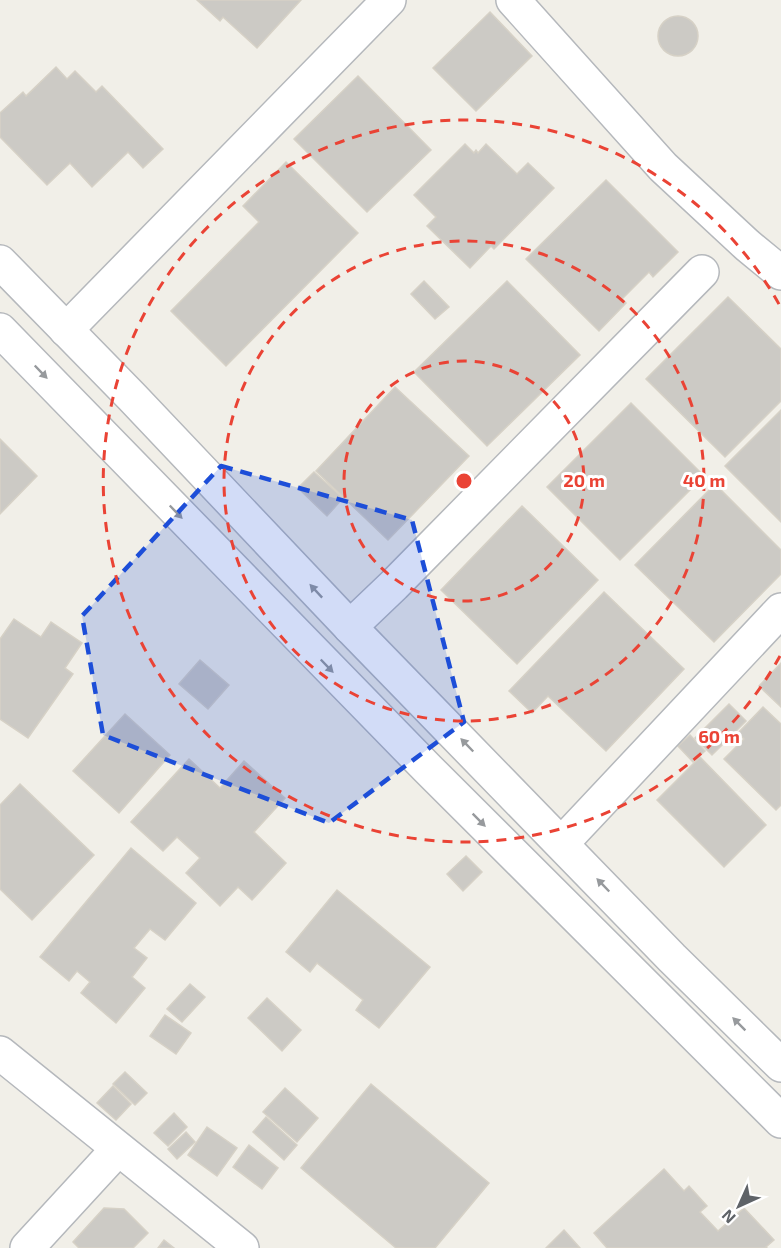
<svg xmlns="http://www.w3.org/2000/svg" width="781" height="1248" font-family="'Exo 2',sans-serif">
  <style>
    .building { fill: #cccac5; stroke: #d6d1c6; stroke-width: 1.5 }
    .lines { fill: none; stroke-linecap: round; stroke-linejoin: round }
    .minor-casing { stroke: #b5b8bc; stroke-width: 36 }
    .minor { stroke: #fff; stroke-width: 33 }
    .oneway { fill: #979a9d }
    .marked { fill: #1d4ed8; fill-opacity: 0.2; stroke: #1d4ed8; stroke-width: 4.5; stroke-dasharray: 12 8; stroke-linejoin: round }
    .ring { fill: none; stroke: #ea4335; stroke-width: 3; stroke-dasharray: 10 8 }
    .centre { fill: #ea4335; stroke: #fff; stroke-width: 3 }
    .ring-label { font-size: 18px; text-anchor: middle; font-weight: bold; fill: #ea4335; stroke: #fff; stroke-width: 6; stroke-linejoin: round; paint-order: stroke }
  </style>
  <rect width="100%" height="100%" fill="#f1efe8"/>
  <!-- building -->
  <g class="building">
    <path d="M197 0H301L257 48 223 17 220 21Z"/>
    <path d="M490 12 532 56 476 111 433 68Z"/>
    <circle cx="678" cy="36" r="20"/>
    <path d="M56 67 67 79 75 71 96 92 102 86 163 149 143 168 128 152 92 187 70 163 47 185 0 137V113L23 92 26 96Z"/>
    <path d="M358 76 431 150 367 212 294 139Z"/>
    <path d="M465 144 474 153 476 150 478 153 486 144 517 174 528 163 554 188 494 249 491 246 470 268 427 226 436 217 414 195Z"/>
    <path d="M286 162 358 233 226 366 171 311 259 222 243 206Z"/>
    <path d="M606 180 678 252 653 277 649 272 622 299 626 303 599 331 526 259Z"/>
    <path d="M424 281 449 307 435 319 411 294Z"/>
    <path d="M507 281 580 355 487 446 414 372Z"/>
    <path d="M728 297 781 349V401L725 457 646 379Z"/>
    <path d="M395 387 469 456 388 540 316 471Z"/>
    <path d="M631 403 704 476 620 560 547 487Z"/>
    <path d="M781 410V522L725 466Z"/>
    <path d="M0 439 37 476 0 514Z"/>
    <path d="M314 472 343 498 327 516 298 488Z"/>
    <path d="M715 484 781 550V574L714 642 635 565Z"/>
    <path d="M522 506 598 580 517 664 441 590Z"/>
    <path d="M604 592 684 669 606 751 548 696 532 713 509 691Z"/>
    <path d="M14 619 41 637 51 622 82 643 65 668 73 674 28 738 0 719V639Z"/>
    <path d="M200 660 229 685 208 709 179 684Z"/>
    <path d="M781 663V707L759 686Z"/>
    <path d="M729 704 746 721 712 755 695 738Z"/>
    <path d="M763 707 781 724V805L776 810 724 759 744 739 738 733Z"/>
    <path d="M125 714 170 755 119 813 73 771Z"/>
    <path d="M690 735 705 751 693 762 678 746Z"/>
    <path d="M700 757 766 825 724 867 657 800Z"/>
    <path d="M189 759 220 788 244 761 285 798 254 832 286 863 252 900 238 887 220 906 186 873 200 858 177 837 163 851 131 822Z"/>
    <path d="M20 784 94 855 32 920 0 889V805Z"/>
    <path d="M131 848 196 903 165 940 150 929 134 948 147 958 132 977 145 988 116 1023 81 993 90 982 77 971 69 981 40 957Z"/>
    <path d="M466 856 482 872 463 891 447 874Z"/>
    <path d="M337 890 430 967 379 1028 356 1010 363 1000 317 963 310 972 286 952Z"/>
    <path d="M190 984 205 997 182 1022 167 1009Z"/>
    <path d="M267 998 301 1030 282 1051 248 1018Z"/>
    <path d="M165 1015 191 1033 176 1054 150 1036Z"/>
    <path d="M125 1072 147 1093 135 1105 113 1084Z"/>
    <path d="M371 1084 489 1183 435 1248H396L301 1168Z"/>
    <path d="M113 1086 131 1104 116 1120 97 1103Z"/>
    <path d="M285 1088 318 1118 297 1142 263 1112Z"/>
    <path d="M174 1113 187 1127 168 1146 154 1133Z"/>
    <path d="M266 1117 297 1145 284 1160 253 1132Z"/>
    <path d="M207 1127 237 1148 217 1176 188 1155Z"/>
    <path d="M186 1132 195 1142 177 1159 168 1149Z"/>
    <path d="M249 1145 278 1168 262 1189 233 1167Z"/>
    <path d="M664 1169 684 1191 689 1186 707 1206 700 1212 718 1231 744 1208 774 1240 766 1247 767 1248H607L594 1233Z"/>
    <path d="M104 1208 124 1209 148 1233 133 1248H79L73 1242Z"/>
    <path d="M564 1230 580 1248H546Z"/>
    <path d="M164 1240 174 1248H158Z"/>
  </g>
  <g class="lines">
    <!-- minor casing -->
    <g class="minor-casing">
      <g id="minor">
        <path d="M513 0 663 167 747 245 781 273"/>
        <path d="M0 262 132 397 350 627 672 958 781 1065"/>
        <path d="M0 330 428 769 781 1121"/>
        <path d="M66 330 389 0"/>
        <path d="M350 627 394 585 702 272"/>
        <path d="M562 843 781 610"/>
        <path d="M0 1053 242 1248"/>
        <path d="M27 1248 118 1149"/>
      </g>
    </g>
    <!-- minor -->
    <use href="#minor" class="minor"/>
  </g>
  <!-- one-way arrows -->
  <defs><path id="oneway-solid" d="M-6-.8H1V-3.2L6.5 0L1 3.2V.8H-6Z" transform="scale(1.5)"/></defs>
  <g class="oneway">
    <use href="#oneway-solid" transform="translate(41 372) rotate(46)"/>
    <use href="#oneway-solid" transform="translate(176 512) rotate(46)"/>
    <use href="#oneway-solid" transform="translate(316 591) rotate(-133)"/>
    <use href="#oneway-solid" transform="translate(327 666) rotate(46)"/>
    <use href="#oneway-solid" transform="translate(467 745) rotate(-134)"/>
    <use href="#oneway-solid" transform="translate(479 820) rotate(45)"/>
    <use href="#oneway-solid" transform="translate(603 885) rotate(-134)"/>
    <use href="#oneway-solid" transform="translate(739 1024) rotate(-135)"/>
  </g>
  <!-- marked area -->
  <path class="marked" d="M221 466 412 520 464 722 329 823 103 735 82 616Z"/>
  <!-- distance rings -->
  <g class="ring">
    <circle cx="464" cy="481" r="120"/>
    <circle cx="464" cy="481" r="240"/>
    <path d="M780 656A361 361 0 1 1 780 306"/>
  </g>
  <circle cx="464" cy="481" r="9" class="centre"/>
  <g class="ring-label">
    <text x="584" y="487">20 m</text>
    <text x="704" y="487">40 m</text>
    <text x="719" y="743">60 m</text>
  </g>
  <!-- north arrow -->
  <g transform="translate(739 1206) rotate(225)" stroke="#ffffff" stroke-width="4.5" paint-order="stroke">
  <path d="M0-4.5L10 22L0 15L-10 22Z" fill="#5f6368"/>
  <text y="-9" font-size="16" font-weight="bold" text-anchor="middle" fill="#5f6368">N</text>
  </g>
</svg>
